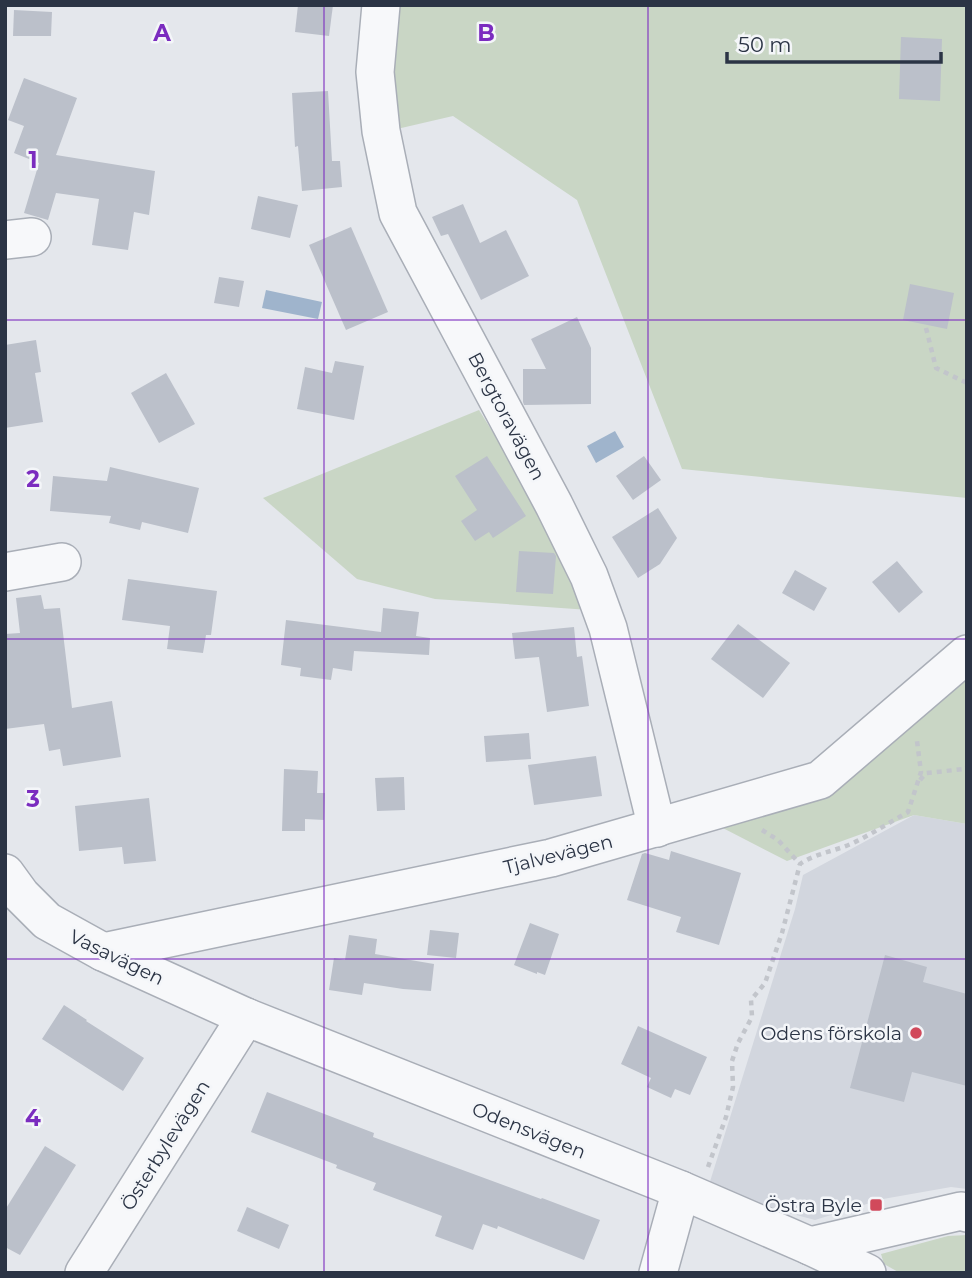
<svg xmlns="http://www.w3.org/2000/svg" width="972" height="1278" font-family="Montserrat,sans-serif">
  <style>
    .built { fill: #d2d6de }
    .green { fill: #c9d6c5 }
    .water { fill: #9fb4cc }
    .building { fill: #bbc0ca }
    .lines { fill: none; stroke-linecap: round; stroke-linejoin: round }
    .minor-casing { stroke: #a9aeb7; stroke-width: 40 }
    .path { stroke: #c2c5cb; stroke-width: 4.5; stroke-dasharray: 5 5; stroke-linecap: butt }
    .minor { stroke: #f7f8fa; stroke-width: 37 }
    .grid { fill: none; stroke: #7b2cbf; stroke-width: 2; stroke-opacity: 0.55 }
    .poi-dot { fill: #d1495b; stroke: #f4f6f9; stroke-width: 2.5 }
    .labels { text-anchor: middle; stroke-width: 5; stroke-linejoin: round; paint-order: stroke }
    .street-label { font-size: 19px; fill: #2b3445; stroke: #f4f6f9 }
    .poi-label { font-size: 19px; fill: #2b3445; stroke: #f4f6f9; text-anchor: end }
    .grid-label { font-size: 23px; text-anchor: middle; font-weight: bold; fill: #7b2cbf; stroke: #f4f6f9; stroke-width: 5; stroke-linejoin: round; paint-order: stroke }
  </style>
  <rect width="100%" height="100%" fill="#e4e7ec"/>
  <!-- built -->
  <path class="built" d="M914 815 967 824V1189L951 1187 883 1199 815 1220 756 1204 708 1188 795 909 803 875Z"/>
  <!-- green -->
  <g class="green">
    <path d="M397 5H967V498L682 469 577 200 453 116 397 129 394 61Z"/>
    <path d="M479 410 539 506 589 610 435 599 357 579 263 498Z"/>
    <path d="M967 680V824L914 815 787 861 719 826 857 766Z"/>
    <path d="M967 1235V1273H900L884 1264 881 1254 948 1236Z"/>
  </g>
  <!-- water -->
  <g class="water">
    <path d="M266 290 322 302 318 319 262 308Z"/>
    <path d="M615 431 624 447 596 463 587 446Z"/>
  </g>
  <!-- building -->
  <g class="building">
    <path d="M298 5H333L329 36 295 32Z"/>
    <path d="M14 10 52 12 51 36H13Z"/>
    <path d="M901 37 942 39 940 101 899 99Z"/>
    <path d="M24 78 77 98 56 155 155 171 149 215 134 212 128 250 92 245 99 199 56 193 48 220 24 213 39 163 14 153 24 126 8 120Z"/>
    <path d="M328 91 332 161H340L342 187 302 191 298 146 295 147 292 93Z"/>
    <path d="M258 196 298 205 290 238 251 229Z"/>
    <path d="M463 204 480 243 506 230 529 276 481 300 448 234 441 236 432 217Z"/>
    <path d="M351 227 388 312 346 330 309 245Z"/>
    <path d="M219 277 244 281 239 307 214 303Z"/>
    <path d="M910 284 954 293 947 329 903 320Z"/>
    <path d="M577 317 591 348V404L524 405 523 402V369H546L531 339Z"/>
    <path d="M36 340 41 372 35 373 43 422 5 428V345Z"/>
    <path d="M335 361 364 366 354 420 297 409 305 367 332 373Z"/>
    <path d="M166 373 195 424 159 443 131 393Z"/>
    <path d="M487 456 526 516 493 538 489 532 475 541 461 521 477 510 455 476Z"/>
    <path d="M644 456 661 480 633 500 616 476Z"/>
    <path d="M110 467 199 488 188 533 142 522 140 530 109 523 111 516 50 511 53 476 107 481Z"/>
    <path d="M658 508 677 538 660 564 638 578 612 537Z"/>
    <path d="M519 551 554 553 556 556 553 594 516 592Z"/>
    <path d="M897 561 923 592 899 613 872 582Z"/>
    <path d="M795 570 827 588 814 611 782 593Z"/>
    <path d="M128 579 217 591 211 635H206L203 653 167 649 170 626 122 620Z"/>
    <path d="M41 595 44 609 60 608 72 708 112 701 121 757 63 766 60 749 49 751 44 724 5 729V634L20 633 16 598Z"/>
    <path d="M383 608 419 612 416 636 430 638 429 655 354 651 352 671 333 668 331 680 300 676 301 668 281 665 286 620 381 632Z"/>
    <path d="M738 624 790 663 763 698 711 659Z"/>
    <path d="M574 627 577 657 582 656 589 706 547 712 539 657 515 659 512 633Z"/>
    <path d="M529 733 531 759 486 762 484 736Z"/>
    <path d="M596 756 602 796 534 805 528 765Z"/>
    <path d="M284 769 318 771 317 793H325L324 820 305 819V831H282Z"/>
    <path d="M404 777 405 810 377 811 375 778Z"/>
    <path d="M149 798 156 861 124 864 122 847 79 851 75 806Z"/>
    <path d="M671 851 741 873 719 945 676 932 681 917 627 900 642 854 645 853 669 860Z"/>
    <path d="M530 923 559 934 545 975 537 972V974L514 965Z"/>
    <path d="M430 930 459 933 456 958 427 955Z"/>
    <path d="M349 935 377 939 375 954 434 964 431 991 403 989 364 983 362 995 329 990 334 958 345 960Z"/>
    <path d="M885 955 927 967 923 982 967 994V1086L912 1072 904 1102 850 1088Z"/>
    <path d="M64 1005 87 1020 86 1021 144 1058 123 1091 42 1039Z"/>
    <path d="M638 1026 707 1057 690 1095 675 1089 671 1098 647 1087 651 1078 621 1064Z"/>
    <path d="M267 1092 374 1133 373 1137 541 1199 542 1198 600 1220 584 1260 498 1226 497 1229 483 1224 473 1250 435 1236 442 1216 373 1190 376 1183 336 1168 337 1165 251 1132Z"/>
    <path d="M45 1146 76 1165 20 1255 5 1247V1210Z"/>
    <path d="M247 1207 289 1225 279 1249 237 1231Z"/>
  </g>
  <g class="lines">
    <!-- minor casing -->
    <g class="minor-casing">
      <g id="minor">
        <path d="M381 5 375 72 381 131 398 213 554 505 589 576 608 628 657 828"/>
        <path d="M5 240 32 237"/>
        <path d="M5 572 62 562"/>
        <path d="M5 873 21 895 47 921 103 952 246 1017 681 1190 810 1246 867 1273"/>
        <path d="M103 952 551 858 820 780 967 654"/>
        <path d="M810 1246 961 1211 967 1213"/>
        <path d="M84 1273 246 1017"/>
        <path d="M658 1273 681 1190"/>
      </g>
    </g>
    <!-- path -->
    <g class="path">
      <path d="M926 328 936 368 967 383"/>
      <path d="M920 780 926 773 965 769 967 767"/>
      <path d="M762 830 778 840 800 864"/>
      <path d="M708 1167 726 1117 733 1087 732 1061 738 1043 752 1017 751 1000 765 983 782 933 800 864C816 853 836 851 853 843 872 834 890 822 908 812L921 772 917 741"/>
    </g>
    <!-- minor -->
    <use href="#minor" class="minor"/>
  </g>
  <!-- grid -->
  <path class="grid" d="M324 5V1273M648 5V1273M5 320H967M5 639H967M5 959H967"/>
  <!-- markers -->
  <g class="poi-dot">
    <circle cx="916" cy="1033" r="7"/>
    <rect x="869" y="1198" width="14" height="14" rx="3.5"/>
  </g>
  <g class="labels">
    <!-- street labels -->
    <g class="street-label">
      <text transform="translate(507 416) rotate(62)" y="7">Bergtoravägen</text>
      <text transform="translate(558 854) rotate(-14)" y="7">Tjalvevägen</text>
      <text transform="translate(117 957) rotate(26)" y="7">Vasavägen</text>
      <text transform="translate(529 1130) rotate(22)" y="7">Odensvägen</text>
      <text transform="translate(165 1145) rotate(-58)" y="7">Österbylevägen</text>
    </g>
    <!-- poi labels -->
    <g class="poi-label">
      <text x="902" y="1040">Odens förskola</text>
      <text x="862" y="1212">Östra Byle</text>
    </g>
  </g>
  <g class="grid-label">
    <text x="162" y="41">A</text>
    <text x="486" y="41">B</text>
    <text x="33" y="168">1</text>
    <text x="33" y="487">2</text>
    <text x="33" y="807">3</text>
    <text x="33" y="1126">4</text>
  </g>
  <!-- border -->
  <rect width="972" height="1278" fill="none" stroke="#2b3445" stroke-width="14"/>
  <!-- scale -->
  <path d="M727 52v10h214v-10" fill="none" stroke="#2b3445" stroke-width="3.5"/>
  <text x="738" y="52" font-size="21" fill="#2b3445" stroke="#f4f6f9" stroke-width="5" paint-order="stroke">50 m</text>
</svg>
